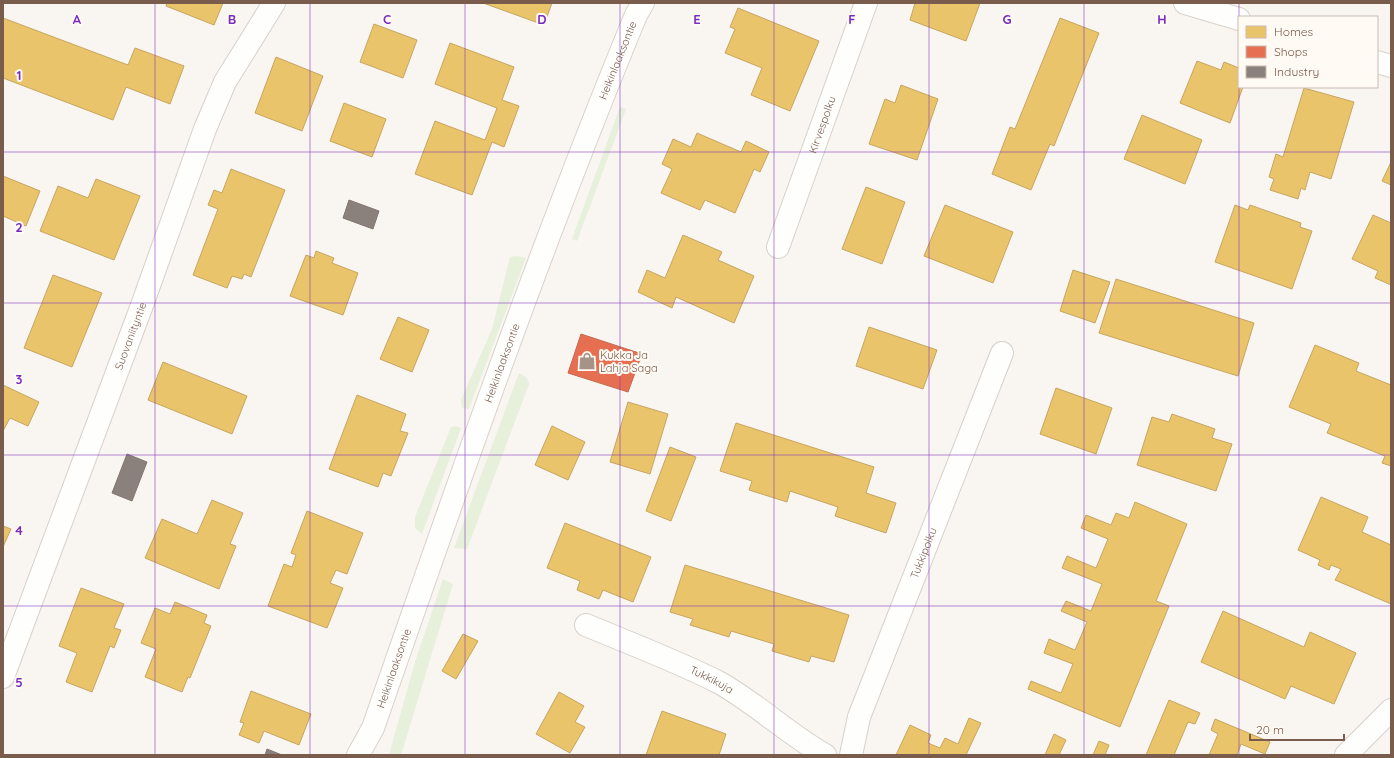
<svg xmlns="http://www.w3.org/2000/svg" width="1394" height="758" font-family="Quicksand,sans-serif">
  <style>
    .green { fill: #e7f0db }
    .homes { fill: #e9c46a; stroke: #c8a561 }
    .shops { fill: #e76f51; stroke: #c66950 }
    .industry { fill: #8a817c; stroke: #85766e }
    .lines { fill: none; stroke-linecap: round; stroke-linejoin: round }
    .street-casing { stroke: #d7d1cb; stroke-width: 24 }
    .secondary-casing { stroke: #d9d2cb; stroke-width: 24 }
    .street { stroke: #fefefd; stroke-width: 22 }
    .secondary { stroke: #fefefd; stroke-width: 22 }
    .grid { fill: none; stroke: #7b2cbf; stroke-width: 1; stroke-opacity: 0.55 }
    .labels { text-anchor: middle; stroke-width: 4; stroke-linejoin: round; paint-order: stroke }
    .street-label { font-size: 11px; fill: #7a5c4d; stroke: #fffaf3 }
    .poi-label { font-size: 11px; fill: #7a5c4d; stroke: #fffaf3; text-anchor: start }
    .grid-label { font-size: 13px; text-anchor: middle; font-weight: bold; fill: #7b2cbf; stroke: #fffaf3; stroke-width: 4; stroke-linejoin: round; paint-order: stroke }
  </style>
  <rect width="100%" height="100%" fill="#f9f5f0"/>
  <!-- green -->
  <g class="green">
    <path d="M620 107 626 109 577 241 572 239Z"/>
    <path d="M517 256 526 258 469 409 462 408 461 400 492 329 510 257Z"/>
    <path d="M519 373 527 378 529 384 467 549 454 548Z"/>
    <path d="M455 426 461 428 422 534 415 528V517L451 427Z"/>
    <path d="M443 579 453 584 401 755H389L415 662Z"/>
  </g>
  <!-- homes -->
  <g class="homes">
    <path d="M167 3H223L214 25 166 6Z"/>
    <path d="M483 3H552L544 25Z"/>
    <path d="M915 3H980L966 41 910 20Z"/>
    <path d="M738 8 819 41 790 111 751 95 762 68 725 53 735 29 730 27Z"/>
    <path d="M3 18 128 65 135 48 184 66 170 104 126 87 113 120 3 78Z"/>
    <path d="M1060 18 1099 33 1054 146 1050 144 1031 190 992 174 1010 127 1015 129Z"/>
    <path d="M374 24 417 40 403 78 360 62Z"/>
    <path d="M450 43 514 67 502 100 519 106 504 147 492 142 472 195 415 174 435 121 485 140 497 108 435 84Z"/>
    <path d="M276 57 323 76 302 131 255 113Z"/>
    <path d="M1197 61 1221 70 1224 62 1239 68V87H1243L1230 123 1180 103Z"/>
    <path d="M901 85 938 99 917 160 869 144 885 99 895 103Z"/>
    <path d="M1304 88 1354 102 1331 179 1310 172 1305 190 1301 188 1298 199 1270 190 1274 179 1269 177 1276 154 1283 157Z"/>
    <path d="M344 103 386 119 372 157 330 141Z"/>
    <path d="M1142 115 1202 140 1185 184 1124 159Z"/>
    <path d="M697 133 741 152 746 141 769 152 760 172 754 169 735 213 705 200 700 210 661 193 672 169 662 164 673 139 691 147Z"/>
    <path d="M1391 162V185L1382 181Z"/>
    <path d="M231 169 285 190 251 277 244 274 242 279 232 276 227 288 193 275 218 209 208 205 214 190 222 193Z"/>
    <path d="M3 176 40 191 26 226 3 216Z"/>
    <path d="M96 179 140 196 114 260 40 231 58 186 88 198Z"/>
    <path d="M866 187 905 202 882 264 842 249Z"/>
    <path d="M945 205 1013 232 993 283 924 256Z"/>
    <path d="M1235 205 1248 210 1250 205 1301 223 1300 227 1312 231 1292 289 1215 262Z"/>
    <path d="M1373 215 1391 223V285L1375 278 1378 271 1352 259Z"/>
    <path d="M683 235 722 252 718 260 754 276 734 323 676 297 672 308 638 292 647 270 665 278Z"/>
    <path d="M316 251 334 258 332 263 358 273 343 315 290 296 306 255 314 258Z"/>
    <path d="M1073 270 1110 282 1095 323 1060 311Z"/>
    <path d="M53 275 102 293 72 367 24 348Z"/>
    <path d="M1116 279 1254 323 1238 376 1099 333Z"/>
    <path d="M398 317 429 330 412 372 380 359Z"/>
    <path d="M869 327 937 350 923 389 856 366Z"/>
    <path d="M1315 345 1359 363 1356 371 1391 385V466L1382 463 1385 456 1327 433 1331 424 1289 407Z"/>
    <path d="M163 362 247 396 232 434 148 400Z"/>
    <path d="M3 385 39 402 28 426 10 418 3 431Z"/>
    <path d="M1056 388 1112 408 1096 454 1040 434Z"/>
    <path d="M357 395 406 414 400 431 408 433 391 476 383 473 378 487 329 469Z"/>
    <path d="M628 402 668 414 650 474 610 462Z"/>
    <path d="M1172 414 1215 429 1212 438 1232 444 1216 491 1137 465 1152 417 1169 422Z"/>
    <path d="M736 423 874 467 866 493 896 503 886 533 835 516 838 507 790 491 787 502 749 490 752 481 720 471Z"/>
    <path d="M552 426 585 442 568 480 535 465Z"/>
    <path d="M670 447 696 457 671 521 646 511Z"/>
    <path d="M1321 497 1368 517 1362 532 1391 545V604L1335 580 1341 569 1331 565 1329 570 1318 565 1320 560 1298 550Z"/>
    <path d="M212 500 243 513 230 544 236 546 219 589 145 558 162 519 197 534Z"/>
    <path d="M1135 502 1187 524 1156 601 1169 606 1120 727 1028 689 1031 681 1061 693 1073 664 1044 653 1049 639 1075 650 1087 622 1061 611 1066 601 1091 611 1102 584 1062 568 1067 556 1096 568 1108 539 1081 528 1086 515 1111 525 1116 513 1129 518Z"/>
    <path d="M307 511 363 533 347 574 336 570 330 583 343 588 327 628 268 606 284 564 292 567 296 555 291 553Z"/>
    <path d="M565 523 651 557 633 602 603 590 599 599 577 590 580 581 547 568Z"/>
    <path d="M3 526 11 529 3 547Z"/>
    <path d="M685 565 849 615 834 662 811 656 809 662 772 651 774 644 731 631 729 637 690 625 693 619 670 612Z"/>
    <path d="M81 588 124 604 114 628 121 630 114 648 110 646 92 692 66 682 77 653 59 646Z"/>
    <path d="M175 602 207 615 204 623 211 626 190 678 188 677 182 692 145 677 156 649 141 643 155 608 170 614Z"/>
    <path d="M1223 611 1304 647 1310 632 1356 653 1334 704 1291 686 1285 699 1201 662Z"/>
    <path d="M463 634 478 641 456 679 442 671Z"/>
    <path d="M251 691 311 714 299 745 264 731 259 743 239 735 244 723 240 722Z"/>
    <path d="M559 692 584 706 575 722 585 727 570 753 536 734Z"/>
    <path d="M1169 700 1200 713 1195 724 1188 722 1174 755H1146Z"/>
    <path d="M662 711 726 734 719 755H646Z"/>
    <path d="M969 718 981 723 966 755H896L910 725 931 735 928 743 940 748 945 738 958 744Z"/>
    <path d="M1215 719 1270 742 1265 754 1241 744 1237 755H1209L1218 734 1211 730Z"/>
    <path d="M1054 734 1066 740 1059 755H1045Z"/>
    <path d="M1099 741 1109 745 1105 755H1093Z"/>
  </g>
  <!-- shops -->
  <path class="shops" d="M581 334 642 354 628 392 568 373Z"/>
  <!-- industry -->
  <g class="industry">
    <path d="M349 200 379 211 373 229 343 218Z"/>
    <path d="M127 454 147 462 132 501 112 493Z"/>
    <path d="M267 749 282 755H265Z"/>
  </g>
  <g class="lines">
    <!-- street casing -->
    <g class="street-casing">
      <g id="street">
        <path id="s1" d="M778 247 866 3"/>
        <path id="s2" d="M586 625C629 643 679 662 720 683 757 704 788 734 825 755"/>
        <path id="s3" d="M3 677 141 308 205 129 225 82 274 3"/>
        <path id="s4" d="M851 755 859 717 1002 353"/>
        <path d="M1346 755 1391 710"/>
      </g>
    </g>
    <!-- secondary casing -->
    <g class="secondary-casing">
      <g id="secondary">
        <path d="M1185 3 1239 19"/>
        <path d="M1377 62 1391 66"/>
        <path id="s5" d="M358 755 373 728C456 489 539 250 636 15L643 3"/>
      </g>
    </g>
    <!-- street -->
    <use href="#street" class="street"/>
    <!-- secondary -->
    <use href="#secondary" class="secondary"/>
  </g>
  <!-- grid -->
  <path class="grid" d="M155 3V755M310 3V755M465 3V755M620 3V755M774 3V755M929 3V755M1084 3V755M1239 3V17M1239 87V755M3 152H1391M3 303H1391M3 455H1391M3 606H1391"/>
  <!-- icons -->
  <defs>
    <g id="shop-bare" transform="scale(1.38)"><path d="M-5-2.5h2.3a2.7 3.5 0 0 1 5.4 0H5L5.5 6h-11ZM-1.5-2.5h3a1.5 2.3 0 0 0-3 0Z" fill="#a69286" stroke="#fffaf3" stroke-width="2.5" paint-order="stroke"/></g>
  </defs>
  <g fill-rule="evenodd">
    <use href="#shop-bare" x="587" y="361"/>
  </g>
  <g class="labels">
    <!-- street labels -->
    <g class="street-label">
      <text dy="4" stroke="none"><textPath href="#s5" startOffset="742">Heikinlaaksontie</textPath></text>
      <text dy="4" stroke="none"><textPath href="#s1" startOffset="130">Kirvespolku</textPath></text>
      <text dy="4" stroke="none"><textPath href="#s3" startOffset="364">Suovaniityntie</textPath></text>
      <text dy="4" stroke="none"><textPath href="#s5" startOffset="418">Heikinlaaksontie</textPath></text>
      <text dy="4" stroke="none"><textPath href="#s4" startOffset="215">Tukkipolku</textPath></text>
      <text dy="4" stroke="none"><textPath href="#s5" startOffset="94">Heikinlaaksontie</textPath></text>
      <text dy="4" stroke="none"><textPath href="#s2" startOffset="137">Tukkikuja</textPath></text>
    </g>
    <!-- poi labels -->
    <g class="poi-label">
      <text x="600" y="359">Kukka Ja<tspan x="600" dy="13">Lahja Saga</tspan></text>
    </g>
  </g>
  <g class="grid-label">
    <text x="77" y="24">A</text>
    <text x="232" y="24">B</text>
    <text x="387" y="24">C</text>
    <text x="542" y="24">D</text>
    <text x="697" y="24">E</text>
    <text x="852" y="24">F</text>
    <text x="1007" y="24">G</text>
    <text x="1162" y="24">H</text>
    <text x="19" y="80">1</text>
    <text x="19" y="232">2</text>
    <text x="19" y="384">3</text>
    <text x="19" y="535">4</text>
    <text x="19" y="687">5</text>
  </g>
  <!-- border -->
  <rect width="1394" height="758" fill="none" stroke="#7a5c4d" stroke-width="8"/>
  <!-- legend -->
  <rect x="1238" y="16" width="140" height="72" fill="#fffaf3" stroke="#cabbb1"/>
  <rect x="1246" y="26" width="20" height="12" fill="#e9c46a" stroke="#cabbb1"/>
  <text x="1274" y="36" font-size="12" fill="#7a5c4d">Homes</text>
  <rect x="1246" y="46" width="20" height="12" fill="#e76f51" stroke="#cabbb1"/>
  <text x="1274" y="56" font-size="12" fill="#7a5c4d">Shops</text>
  <rect x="1246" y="66" width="20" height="12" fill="#8a817c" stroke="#cabbb1"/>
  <text x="1274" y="76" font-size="12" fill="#7a5c4d">Industry</text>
  <!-- scale -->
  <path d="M1250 734v6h94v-6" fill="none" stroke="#7a5c4d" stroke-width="2"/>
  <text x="1256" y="734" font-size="12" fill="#7a5c4d" stroke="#fffaf3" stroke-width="3" paint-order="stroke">20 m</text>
</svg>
